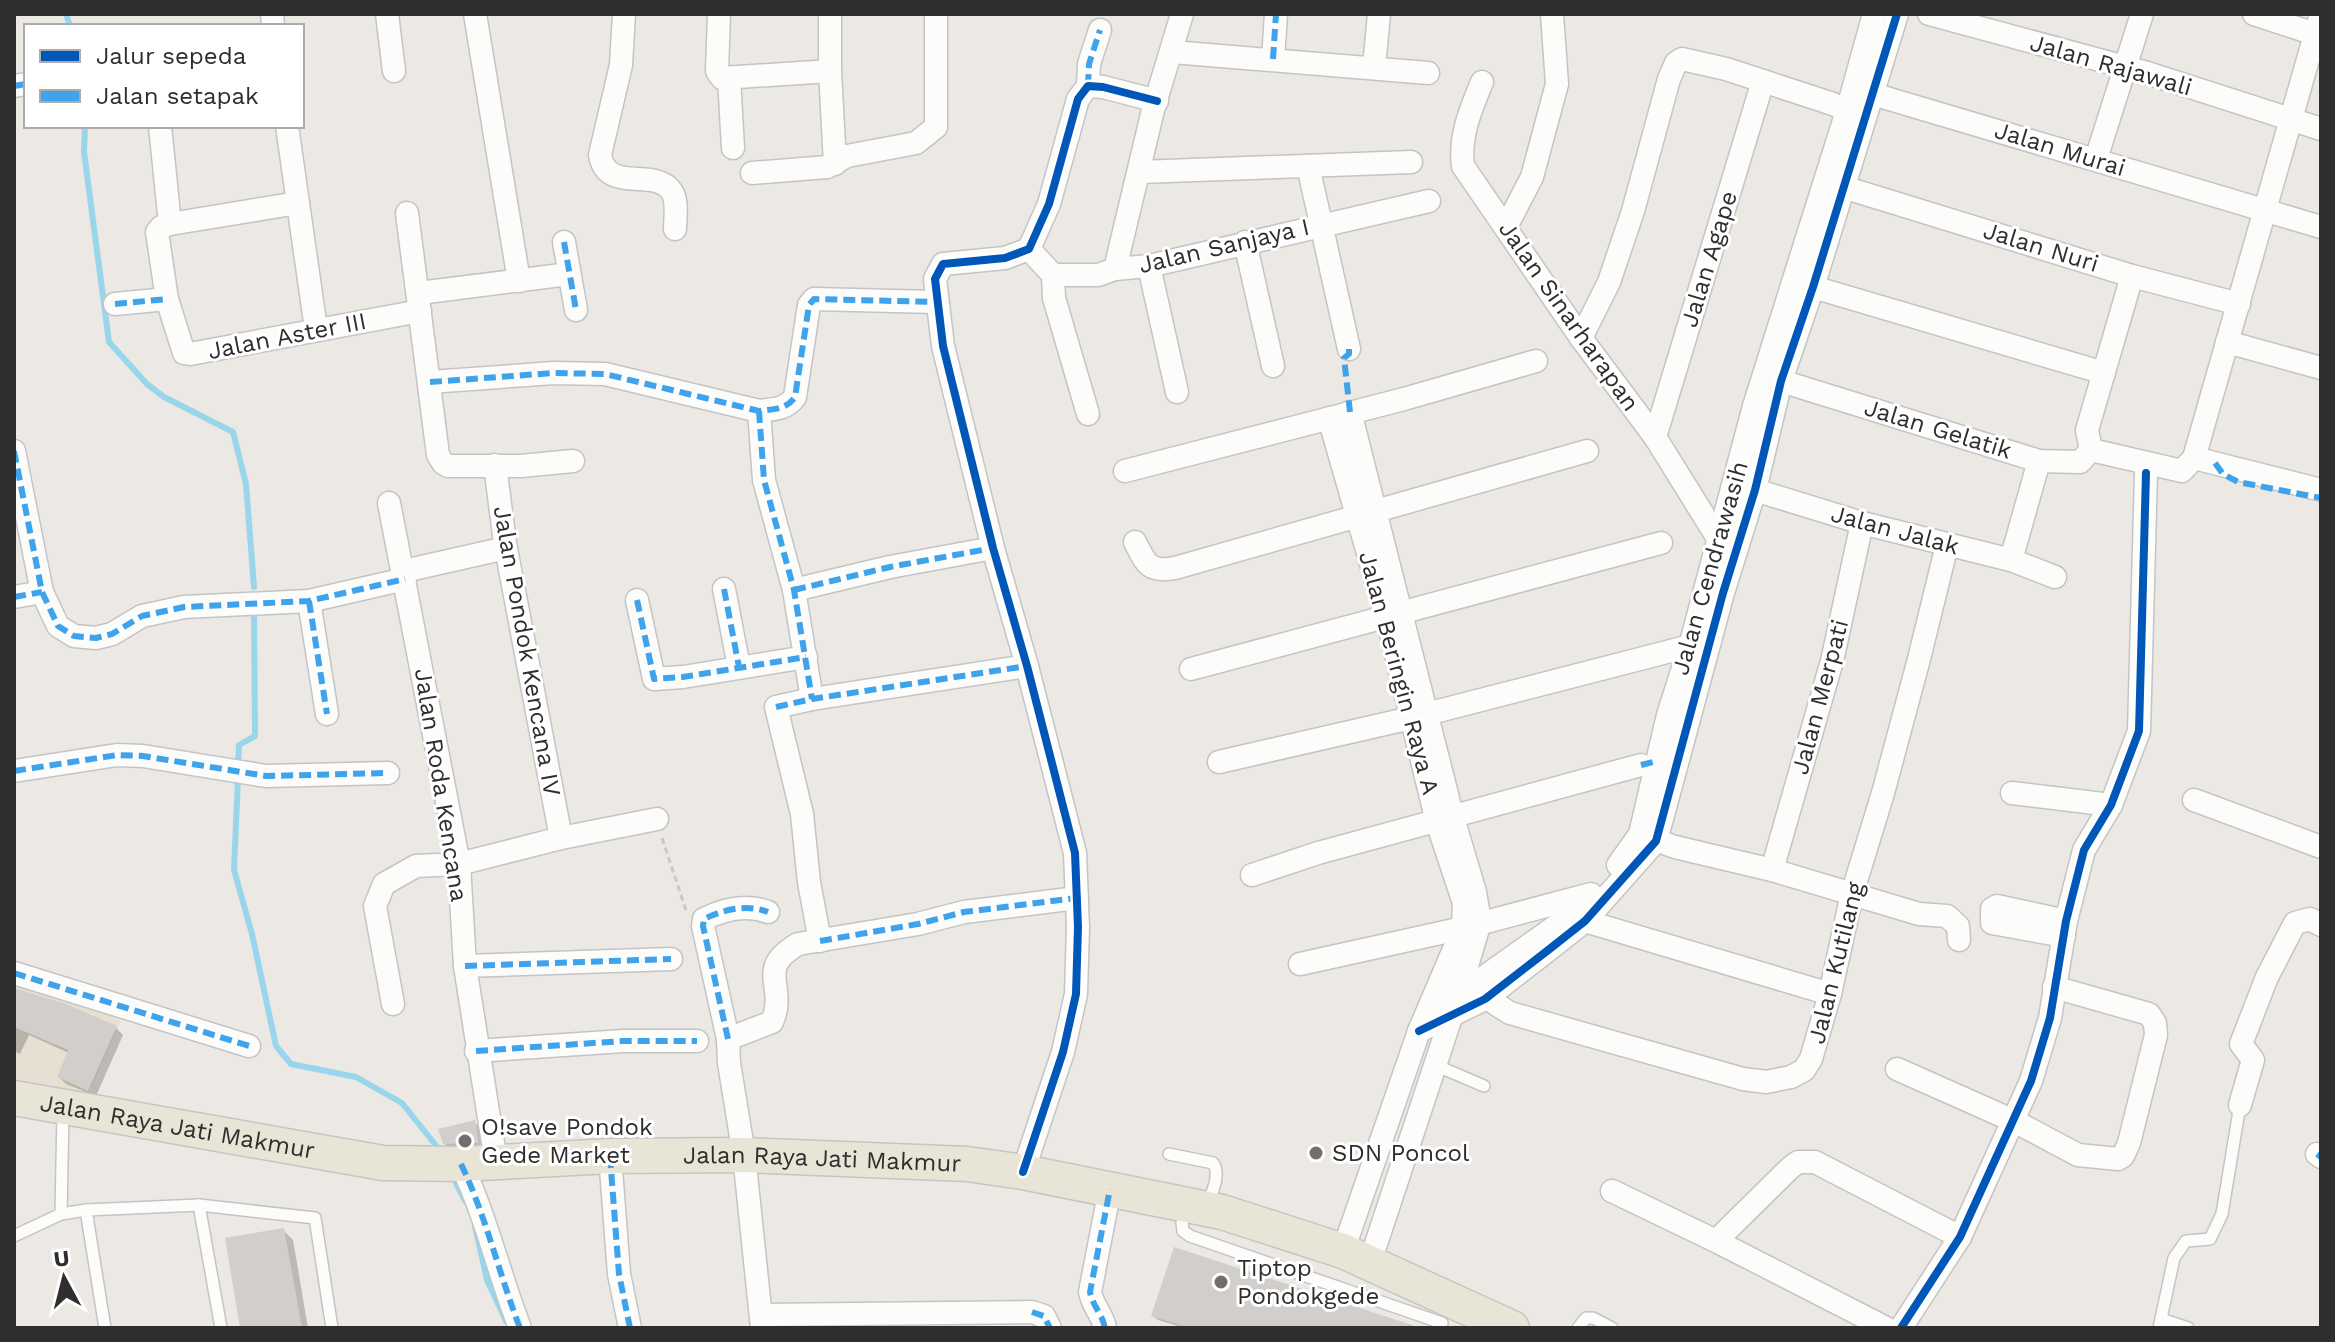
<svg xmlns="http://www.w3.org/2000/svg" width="2335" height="1342" font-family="'Work Sans',sans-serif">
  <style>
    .education { fill: #e6e0d3 }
    .shadow { fill: #0003 }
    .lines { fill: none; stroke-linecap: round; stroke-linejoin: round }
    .stream { stroke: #99d6ec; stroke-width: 6 }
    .building { fill: #d1cecb }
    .service-casing { stroke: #c5c4c5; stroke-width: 14 }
    .minor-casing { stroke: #c5c4c5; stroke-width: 25 }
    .primary-casing { stroke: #c6c5c4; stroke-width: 37 }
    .path { stroke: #c9c9c8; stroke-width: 3; stroke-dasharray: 6 4; stroke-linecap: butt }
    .service { stroke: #fcfcfb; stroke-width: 11 }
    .minor { stroke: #fcfcfb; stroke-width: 22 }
    .primary { stroke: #e8e4d6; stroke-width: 34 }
    .quiet { stroke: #3ea3eb; stroke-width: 6; stroke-dasharray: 12 6; stroke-linecap: butt }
    .cycleway-casing { stroke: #fff; stroke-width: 13 }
    .cycleway { stroke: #0057b8; stroke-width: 8 }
    .poi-dot { fill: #706f6e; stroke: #fff; stroke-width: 3 }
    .labels { text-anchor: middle; stroke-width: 6; stroke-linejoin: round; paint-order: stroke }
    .street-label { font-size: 24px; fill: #2e2e2e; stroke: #fff }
    .poi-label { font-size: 24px; fill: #2e2e2e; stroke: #fff; text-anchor: start }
  </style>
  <rect width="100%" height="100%" fill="#ece8e4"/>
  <!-- education -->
  <path class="education" d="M14 977 121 1020 87 1097 21 1083 14 1076Z"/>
  <!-- shadow -->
  <g class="shadow">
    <path d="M14 990 116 1028 123 1035 96 1096 66 1084 59 1077 69 1053 29 1035 20 1054 14 1051Z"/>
    <path d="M475 1123 482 1130 485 1149 452 1150 444 1143Z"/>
    <path d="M283 1230 293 1240 308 1328H242Z"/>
    <path d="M1175 1250 1415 1328H1185L1158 1320 1153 1316Z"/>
  </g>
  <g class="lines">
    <!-- stream -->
    <g class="stream">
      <path d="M66 14 70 26"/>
      <path d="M85 126 84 152 109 342 147 384 164 397 233 432 246 484 254 587"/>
      <path d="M238 766 239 745 255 736 254 610"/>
      <path d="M238 777 234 870 252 934 276 1046 291 1064 356 1077 402 1103 442 1153"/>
      <path d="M452 1175 465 1201"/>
      <path d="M475 1226 487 1280 506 1321"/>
    </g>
  </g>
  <!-- building -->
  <g class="building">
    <path d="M14 988 66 1004 117 1026 88 1091 57 1077 68 1050 14 1027Z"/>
    <path d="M475 1120 479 1143 443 1144 438 1129Z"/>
    <path d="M284 1228 302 1328H240L225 1238Z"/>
    <path d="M1174 1247 1412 1325 1411 1328H1190L1151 1316Z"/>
  </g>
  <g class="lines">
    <!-- service casing -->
    <g class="service-casing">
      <g id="service">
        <path d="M1435 1065 1484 1086"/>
        <path d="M1169 1154 1213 1163C1221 1174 1212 1192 1208 1204"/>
        <path d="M199 1205 221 1328"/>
        <path d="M1188 1208 1182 1223 1183 1231 1190 1236 1442 1323"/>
        <path d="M86 1210 105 1328"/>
        <path d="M61 1214 63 1111"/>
        <path d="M14 1236 61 1214 86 1210 199 1205 315 1218 332 1328"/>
        <path d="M2161 1319 2188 1328"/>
        <path d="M1578 1328 1586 1318H1593L1612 1328"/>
        <path d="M2159 1328 2174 1258 2186 1241 2210 1239 2222 1214 2240 1105"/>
      </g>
    </g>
    <!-- minor casing -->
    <g class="minor-casing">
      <g id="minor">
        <path d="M272 14 273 26"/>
        <path d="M387 14 394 71"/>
        <path d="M475 14 519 281"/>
        <path d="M624 14 621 65 600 155C607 195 656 166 672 192 678 201 675 219 675 229"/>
        <path d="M719 14 717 71 722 78 830 71"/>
        <path d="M830 14V71L835 164"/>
        <path d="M1929 14 2144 72 2321 129"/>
        <path d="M2254 14 2315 34"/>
        <path d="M1172 52 1428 73"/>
        <path d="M1273 59 1276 14"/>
        <path d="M1374 67 1379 14"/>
        <path d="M729 78 733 148"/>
        <path d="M1482 82C1471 109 1459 136 1463 166L1581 338 1655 437 1719 540"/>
        <path d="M14 86 26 84"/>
        <path d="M1088 86 1089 64 1100 30"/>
        <path d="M1859 90 2321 227"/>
        <path d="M160 126 170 224"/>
        <path d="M287 126 316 329"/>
        <path d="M2096 159 2142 14"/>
        <path d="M1308 166 1349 349"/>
        <path d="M1140 172 1411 162"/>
        <path d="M752 173 827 167 847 156 916 143 936 127V14"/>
        <path d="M1843 187 2132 276 2239 304"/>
        <path d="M298 203 170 224 161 227 157 232 167 299 184 353 190 354 420 311"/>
        <path d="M407 213 438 455 443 463 448 466H521L573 461"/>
        <path d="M1506 227 1532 177 1557 84 1552 14"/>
        <path d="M564 242 576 310"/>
        <path d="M1245 242 1273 366"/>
        <path d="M1029 249 1053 275H1098L1115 269 1149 266 1429 201"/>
        <path d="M1149 266 1177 392"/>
        <path d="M1115 269 1153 110 1182 14"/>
        <path d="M1053 275 1054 298 1088 414"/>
        <path d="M1813 287 2104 373"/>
        <path d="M419 293 569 274"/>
        <path d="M115 304 167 299"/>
        <path d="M1581 338 1609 282 1633 211 1669 79 1676 63 1682 59 1726 69 1833 104 1847 111"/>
        <path d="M2227 342 2321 368"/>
        <path d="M1781 381 2039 461 2080 462 2091 450"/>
        <path d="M430 382 554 373 605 374 759 411C773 409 786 410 795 397L809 305 814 299 936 302"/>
        <path d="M759 411 764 480 794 590 812 699"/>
        <path d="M1350 412 1453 818 1475 892 1480 922 1459 993 1370 1262"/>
        <path d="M1329 418 1389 626 1437 822 1464 903 1463 928 1419 1031 1343 1251"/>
        <path d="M1655 437 1763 81"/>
        <path d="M2091 450 2182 471 2194 458 2321 14"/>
        <path d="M2091 450 2087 430 2132 276"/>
        <path d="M14 451 42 592 58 626 74 636 96 638 112 634 142 616 184 607 309 601 405 579"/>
        <path d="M2194 458 2321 490"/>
        <path d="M495 465 505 543 561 838"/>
        <path d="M1125 471 1404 399 1536 361"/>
        <path d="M1742 486 1862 523 2011 560 2055 577"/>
        <path d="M389 503 459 864 465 966 496 1162"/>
        <path d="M1135 542C1146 563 1148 573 1175 568L1587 451"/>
        <path d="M2011 560 2039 461"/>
        <path d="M404 571 506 548"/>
        <path d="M724 589 739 667"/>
        <path d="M794 590 890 567 993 548"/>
        <path d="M14 597 42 592"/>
        <path d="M637 600 654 679 683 677 806 657"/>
        <path d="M309 601 327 714"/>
        <path d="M1191 669 1661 543"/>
        <path d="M1219 762 1411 718 1690 646"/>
        <path d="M14 771 117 755 143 756 266 776 388 773"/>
        <path d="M2012 793 2111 805"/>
        <path d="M2194 800 2321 847"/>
        <path d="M1644 836 1675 847 1772 870 1919 914 1947 916 1958 926 1959 940"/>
        <path d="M1618 865 1640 834 1668 715 1690 646 1754 406 1847 111 1874 14"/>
        <path d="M1772 870 1832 661 1862 523"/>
        <path d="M1252 875 1318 853 1641 765"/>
        <path d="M1575 911 1585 921 1830 994"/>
        <path d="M2064 936 1992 923V909L1997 906 2066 921"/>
        <path d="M820 941 809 882 802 814 776 707 812 699 1027 666"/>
        <path d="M1300 964 1463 928 1591 894"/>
        <path d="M465 966 671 959"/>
        <path d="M1466 970C1476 992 1490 1001 1510 1013L1743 1079 1766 1082 1791 1077 1804 1070 1811 1059 1830 994 1852 894 1883 793 1919 659 1947 545"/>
        <path d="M14 973 249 1046"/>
        <path d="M393 1004 375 906 384 884 416 866 459 864 561 838 657 819"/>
        <path d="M1428 1011 1473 985 1563 921"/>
        <path d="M1419 1031 1485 999 1547 951 1585 921 1656 841 1723 593 1755 490 1781 381 1813 287 1897 14"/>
        <path d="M728 1039 703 926 704 919C724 909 747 904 768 912"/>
        <path d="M476 1051 623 1041H697"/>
        <path d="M1897 1069 2014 1121 2078 1155 2118 1159 2123 1156 2129 1143 2156 1035 2155 1023 2149 1014 2054 987"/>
        <path d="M2240 1105 2253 1060 2241 1044 2267 977 2295 923 2310 919 2321 925"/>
        <path d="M2317 1154 2321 1157"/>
        <path d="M610 1156 619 1274 630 1328"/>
        <path d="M461 1164C486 1216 499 1274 520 1328"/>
        <path d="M1023 1172 1063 1052 1076 994 1078 927 1075 853 1027 666 993 548 943 346 935 279 943 264 1005 258 1029 249 1049 204 1078 99 1088 86 1103 87 1157 101"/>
        <path d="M1612 1191 1716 1241 1886 1328"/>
        <path d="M1716 1241 1790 1168 1798 1162H1815L1960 1237"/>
        <path d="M762 1315 1032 1312 1044 1316 1050 1328"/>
        <path d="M762 1328 744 1155 729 1063 728 1039 772 1022C788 985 754 970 798 944L918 924 964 912 1077 898"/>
        <path d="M1105 1328C1102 1313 1093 1307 1090 1292L1110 1189"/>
        <path d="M1901 1328 1960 1237 2031 1081 2050 1018 2066 921 2084 850 2111 805 2139 731 2146 473"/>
      </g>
    </g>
    <!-- primary casing -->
    <g class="primary-casing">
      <g id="primary">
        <path id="s1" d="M14 1098 383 1163 461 1164 610 1156 744 1155 967 1164 1023 1172 1222 1212 1343 1251 1512 1328"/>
      </g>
    </g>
    <!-- path -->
    <path class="path" d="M662 838 686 910"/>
    <!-- service -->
    <use href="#service" class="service"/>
    <!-- minor -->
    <use href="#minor" class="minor"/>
    <!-- primary -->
    <use href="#primary" class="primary"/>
    <!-- quiet -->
    <g class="quiet">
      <path d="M1273 59 1276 14"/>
      <path d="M14 86 26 84"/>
      <path d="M1088 86 1089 64 1100 30"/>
      <path d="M564 242 576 310"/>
      <path d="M115 304 167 299"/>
      <path d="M1349 349V354L1344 358 1350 412"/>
      <path d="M430 382 554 373 605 374 759 411C773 409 786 410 795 397L809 305 814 299 936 302"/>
      <path d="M759 411 764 480 794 590 812 699"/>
      <path d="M14 451 42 592 58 626 74 636 96 638 112 634 142 616 184 607 309 601 405 579"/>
      <path d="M2215 463 2223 474 2238 482 2321 498"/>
      <path d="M724 589 739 667"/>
      <path d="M794 590 890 567 993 548"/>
      <path d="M14 597 42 592"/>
      <path d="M637 600 654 679 683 677 806 657"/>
      <path d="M309 601 327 714"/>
      <path d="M776 707 812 699 1027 666"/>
      <path d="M1641 765 1657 761"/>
      <path d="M14 771 117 755 143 756 266 776 388 773"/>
      <path d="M820 941 918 924 964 912 1077 898"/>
      <path d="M465 966 671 959"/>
      <path d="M14 973 249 1046"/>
      <path d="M728 1039 703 926 704 919C724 909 747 904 768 912"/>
      <path d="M476 1051 623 1041H697"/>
      <path d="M2317 1154 2321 1157"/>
      <path d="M610 1156 619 1274 630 1328"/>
      <path d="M461 1164C486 1216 499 1274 520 1328"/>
      <path d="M1032 1312 1044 1316 1050 1328"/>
      <path d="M1105 1328C1102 1313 1093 1307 1090 1292L1110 1189"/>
    </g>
    <!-- cycleway casing -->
    <g class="cycleway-casing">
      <g id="cycleway">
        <path d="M1419 1031 1485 999 1547 951 1585 921 1656 841 1723 593 1755 490 1781 381 1813 287 1897 14"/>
        <path d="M1023 1172 1063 1052 1076 994 1078 927 1075 853 1027 666 993 548 943 346 935 279 943 264 1005 258 1029 249 1049 204 1078 99 1088 86 1103 87 1157 101"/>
        <path d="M1901 1328 1960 1237 2031 1081 2050 1018 2066 921 2084 850 2111 805 2139 731 2146 473"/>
      </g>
    </g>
    <!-- cycleway -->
    <use href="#cycleway" class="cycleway"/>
  </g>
  <!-- markers -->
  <g class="poi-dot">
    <circle cx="465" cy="1141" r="8"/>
    <circle cx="1316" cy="1153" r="8"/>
    <circle cx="1221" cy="1282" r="8"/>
  </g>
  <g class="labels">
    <!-- street labels -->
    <g class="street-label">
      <text transform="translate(2111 65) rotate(16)" y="8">Jalan Rajawali</text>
      <text transform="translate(2060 149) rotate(17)" y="8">Jalan Murai</text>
      <text transform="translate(1224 246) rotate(-13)" y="8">Jalan Sanjaya I</text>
      <text transform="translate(2041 247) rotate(17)" y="8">Jalan Nuri</text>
      <text transform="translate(1709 259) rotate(-73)" y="8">Jalan Agape</text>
      <text transform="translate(1569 316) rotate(55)" y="8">Jalan Sinarharapan</text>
      <text transform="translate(287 336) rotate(-11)" y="8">Jalan Aster III</text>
      <text transform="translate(1938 429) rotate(17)" y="8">Jalan Gelatik</text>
      <text transform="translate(1895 530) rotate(15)" y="8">Jalan Jalak</text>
      <text transform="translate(1710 568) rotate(-74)" y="8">Jalan Cendrawasih</text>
      <text transform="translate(527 651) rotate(80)" y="8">Jalan Pondok Kencana IV</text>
      <text transform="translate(1399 673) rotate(75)" y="8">Jalan Beringin Raya A</text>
      <text transform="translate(1820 697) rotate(-75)" y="8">Jalan Merpati</text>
      <text transform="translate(441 785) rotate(81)" y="8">Jalan Roda Kencana</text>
      <text transform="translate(1836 963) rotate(-76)" y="8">Jalan Kutilang</text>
      <text dy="8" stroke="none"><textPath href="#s1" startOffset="166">Jalan Raya Jati Makmur</textPath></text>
      <text dy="8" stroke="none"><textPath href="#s1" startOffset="814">Jalan Raya Jati Makmur</textPath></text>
    </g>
    <!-- poi labels -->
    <g class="poi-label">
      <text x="481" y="1135">O!save Pondok<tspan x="481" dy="28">Gede Market</tspan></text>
      <text x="1332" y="1161">SDN Poncol</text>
      <text x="1237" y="1276">Tiptop<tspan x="1237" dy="28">Pondokgede</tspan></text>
    </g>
  </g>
  <!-- border -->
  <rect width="2335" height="1342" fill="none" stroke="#2e2e2e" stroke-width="32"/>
  <!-- legend -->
  <rect x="24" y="24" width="280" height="104" fill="#ffffff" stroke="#ababab" stroke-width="2"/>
  <rect x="40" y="50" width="40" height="12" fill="#0057b8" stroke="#ababab" stroke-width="2"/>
  <text x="96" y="64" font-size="24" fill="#2e2e2e">Jalur sepeda</text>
  <rect x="40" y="90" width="40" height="12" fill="#3ea3eb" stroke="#ababab" stroke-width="2"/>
  <text x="96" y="104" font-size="24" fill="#2e2e2e">Jalan setapak</text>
  <!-- north arrow -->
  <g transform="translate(64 1278) rotate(353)" stroke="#ffffff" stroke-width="6" paint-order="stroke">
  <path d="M0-6L14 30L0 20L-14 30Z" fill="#2e2e2e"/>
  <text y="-12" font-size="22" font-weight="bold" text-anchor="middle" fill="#2e2e2e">U</text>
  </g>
</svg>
